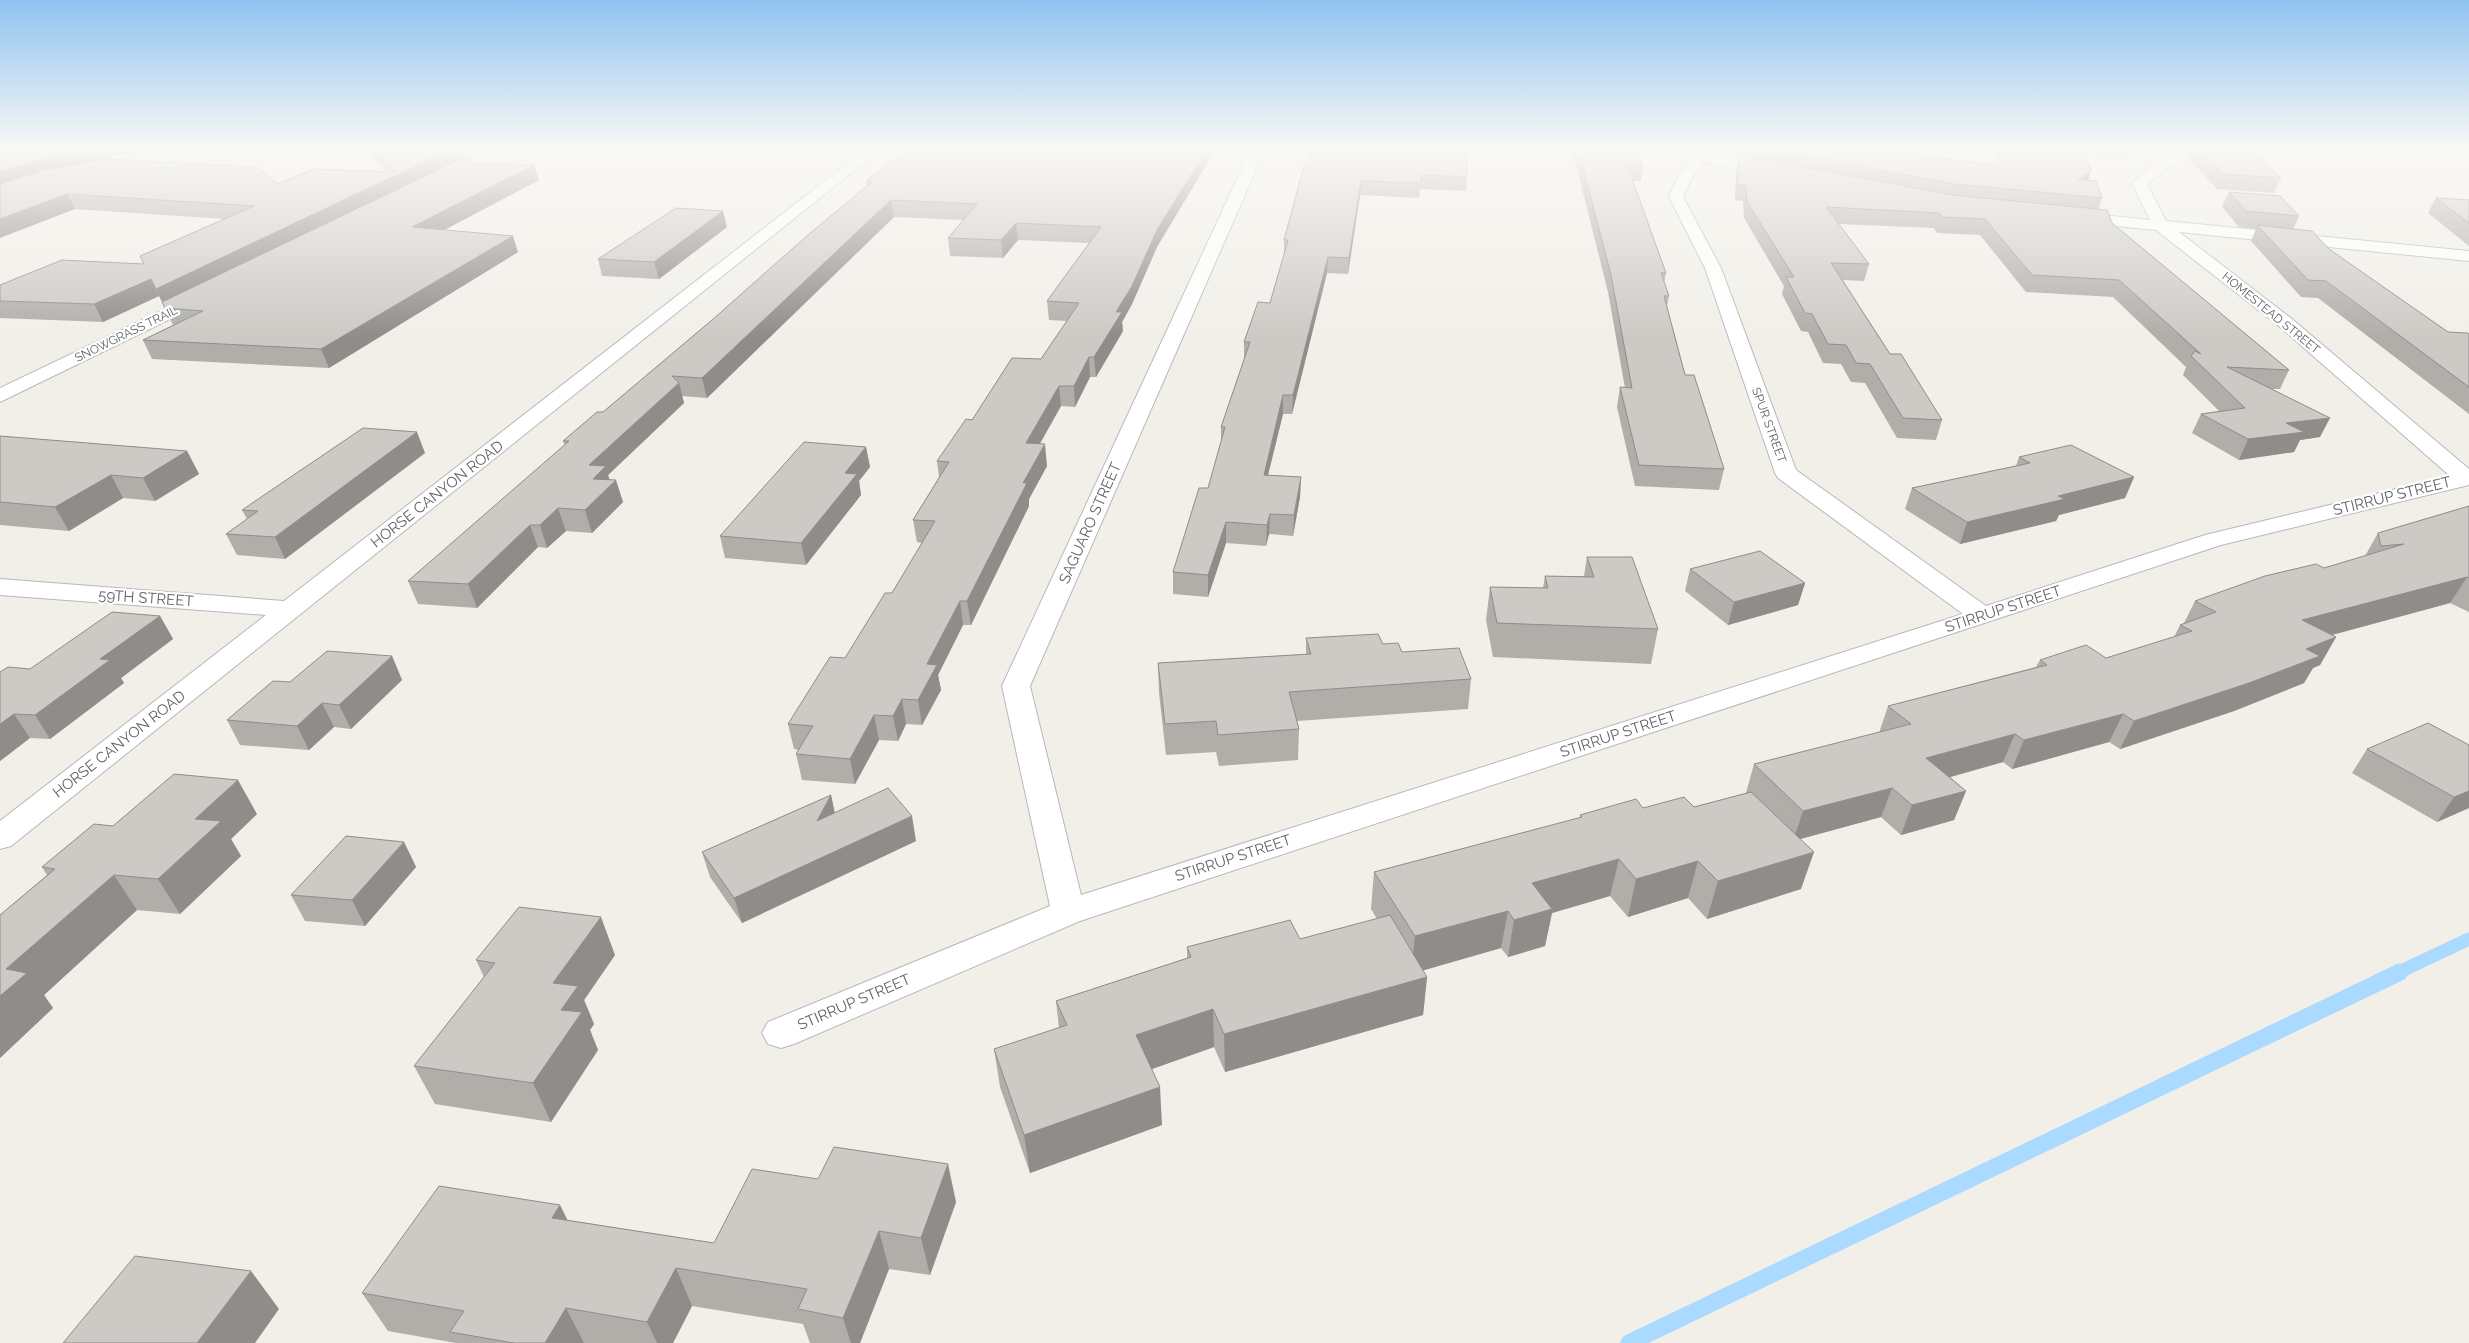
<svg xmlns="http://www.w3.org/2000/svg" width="2469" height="1343" font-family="Raleway,sans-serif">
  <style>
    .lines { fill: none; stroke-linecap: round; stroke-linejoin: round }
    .stream-far2 { stroke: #aadaff; stroke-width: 6 }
    .stream-far1 { stroke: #aadaff; stroke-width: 13 }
    .stream { stroke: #aadaff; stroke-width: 17 }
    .street-casing { stroke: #b5b8bc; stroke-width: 2 }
    .street { fill: #fff; fill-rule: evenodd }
    .wall { fill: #afaea9 }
    .shaded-wall { fill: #8f8d8a }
    .building { fill: #cccac5; stroke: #8f8d8a }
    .labels { text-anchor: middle; stroke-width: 4.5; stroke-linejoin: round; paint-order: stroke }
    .far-street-label { font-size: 12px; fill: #5f6368; stroke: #fff }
    .street-label { font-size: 15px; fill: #5f6368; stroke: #fff }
  </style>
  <rect width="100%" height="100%" fill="#f1efe8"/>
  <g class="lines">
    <!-- stream-far2 -->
    <path class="stream-far2" d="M2052 149 2129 157"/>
    <!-- stream-far1 -->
    <path class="stream-far1" d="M2397 973 2469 939"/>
    <!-- stream -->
    <path class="stream" d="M1629 1343 2400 972"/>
    <!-- street casing -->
    <g class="street-casing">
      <g id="street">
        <path d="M194 149H224L217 153 107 172 100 168 107 164Z"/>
        <path d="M484 149H499L483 163 444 183 439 184 432 180Z"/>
        <path d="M866 149H881L11 846 0 849V821L266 615 0 595V579L284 601Z"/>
        <path d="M1251 149H1265L1030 686 1081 895 1963 614 1778 478 1775 473 1705 268 1669 197 1677 178 1692 159 1656 152 1654 149H1682L1778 168 1780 171 1778 174 1773 175 1704 162 1691 179 1683 197 1721 268 1796 470 1986 606 2205 535 2450 476 2280 327 2156 230 2074 222 2066 217 2074 212 2150 220 2132 183 2173 150 2202 149 2200 152 2183 156 2147 184 2166 221 2469 251V261L2179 232 2292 319 2469 469V485L2221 545 1080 921 794 1044 781 1048 768 1044 762 1033 768 1022 1050 906 1002 686Z"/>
        <path d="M201 292 207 293 210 297 207 301 0 402V388Z"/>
      </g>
    </g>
    <!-- street -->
    <use href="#street" class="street"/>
  </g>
  <!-- wall -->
  <g class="wall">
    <path d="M12 149H157L112 156V160L278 184 387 172 374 158 371 149H461L464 158 471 163 534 165 539 180 444 230 518 252 329 368 152 359 143 340 173 325 159 296 103 322 0 318V285L144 264 224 219 75 209Z"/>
    <path d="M907 149 1157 247 1132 304 1122 322 1123 331 1096 377H1090L1075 407 1061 406 1040 444 1047 466 1029 499V506L971 625H963L938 675 941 690 922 725 906 724 898 741 879 740 855 784 802 780 796 754 799 750 794 749 788 724 845 658 892 593 922 543 917 542 913 520 939 477 937 461 972 420 1041 359 1067 321 1049 320 1047 301 1089 243 1018 240 1003 258 950 256 948 238 963 220 894 217 707 398 682 396 684 403 608 475 610 480 623 502 592 533 566 531 547 548 538 547 477 608 418 604 408 581 565 445 563 441 603 412 712 320 867 186 866 181Z"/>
    <path d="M1572 149H1637L1643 166 1641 181H1633L1666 273 1664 283 1669 296 1667 306 1685 375 1724 469 1719 490 1635 486 1617 407 1620 387 1625 388 1608 292Z"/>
    <path d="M1736 149H1873L1994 165 2091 171 2088 181 2102 198 2098 210 2112 223 2289 370 2280 389H2271L2320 437 2300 440 2294 452 2239 460 2192 433 2201 414 2219 411 2183 375 2186 367 2113 297 2026 292 1980 235 1937 233 1934 228 1838 224 1869 264 1864 281 1843 280 1890 354 1942 420 1936 440 1897 438 1865 383 1851 382 1841 364 1823 363 1808 332 1801 331 1782 294 1784 286 1744 218 1743 201 1735 200 1736 169 1738 158H1736Z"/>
    <path d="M2190 149H2250L2281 178 2274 193 2217 189 2187 157Z"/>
    <path d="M1304 166 1467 177 1466 191 1420 189 1419 198 1360 195 1348 274 1327 273 1292 414H1283L1268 475 1301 477 1300 497 1293 536 1269 534 1266 546 1226 543 1208 597 1173 594V572L1208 488 1221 443V427L1244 360V342L1270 303 1284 255V240Z"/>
    <path d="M2229 192 2299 216 2293 229 2329 249 2448 332 2469 334V414L2318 298 2301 297 2251 241 2256 229 2239 227 2222 207Z"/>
    <path d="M2436 198 2469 200V246L2428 213Z"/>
    <path d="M727 227 659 279 602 276 598 259Z"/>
    <path d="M0 436 187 451 199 474 155 501 123 498 69 531 0 525Z"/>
    <path d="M866 447 870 467 859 481 861 495 806 565 725 558 720 536Z"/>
    <path d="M425 453 285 559 237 555 226 534 247 519 242 510Z"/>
    <path d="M2019 457 2134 477 2125 498 2059 515 2056 521 1960 544 1905 509 1912 488 2016 466Z"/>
    <path d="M2469 506V612L2450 603 2332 635 2336 637 2320 665 2313 668 2304 683 2234 711 2120 749 2109 742 2012 769 2003 762 1950 777 1966 791 1954 820 1901 835 1881 817 1800 839 1801 889 1707 919 1688 898 1628 917 1610 896 1552 913 1545 946 1508 957 1501 948 1423 970 1427 977 1423 1015 1225 1072 1214 1047 1152 1069 1162 1125 1030 1173 1000 1087 994 1049 1059 1028 1056 1001 1187 958V947L1300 939 1377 919 1371 909 1374 872 1580 818V815L1643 808 1694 807 1746 793 1754 764 1879 733 1888 706 2036 667 2040 660 2106 658 2174 637 2180 625 2184 623 2195 601 2324 568 2365 556 2378 533Z"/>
    <path d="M1587 557 1658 629 1651 664 1493 657 1486 620 1490 587 1543 588 1545 576H1584Z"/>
    <path d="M1690 569 1805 583 1798 605 1728 625 1685 591Z"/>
    <path d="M160 616 173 639 121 678 124 683 50 739 30 738 0 761V672L30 669Z"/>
    <path d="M1306 638 1383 644 1471 679 1468 709 1297 721 1299 729 1298 760 1219 766 1216 752 1166 755 1159 693 1158 663 1306 654Z"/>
    <path d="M392 656 402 680 351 729 334 727 309 750 240 745 227 720 290 682Z"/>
    <path d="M2469 745V808L2437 822 2352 773 2367 749Z"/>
    <path d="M831 795 835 813 916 841 742 923 710 877 702 852Z"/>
    <path d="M257 814 231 839 241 856 180 914 137 910 44 995 53 1008 0 1058V915L47 875 42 867Z"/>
    <path d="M404 842 416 867 365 926 305 921 291 895Z"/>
    <path d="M615 955 584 1000 594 1024 590 1030 598 1050 551 1122 435 1104 414 1066 484 977 476 960Z"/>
    <path d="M956 1202 930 1275 889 1269 860 1343H810L803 1324 692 1306 673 1343H456L388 1331 362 1293 568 1220 714 1243Z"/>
  </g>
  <!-- shaded-wall -->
  <g class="shaded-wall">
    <path d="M96 149H157L112 156V162L0 189V172L41 159Z"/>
    <path d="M451 149H461L464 159 164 306 156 289Z"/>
    <path d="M1207 149H1216L1157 247 1132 304 1122 322 1123 331 1096 377 1094 357 1116 312 1157 230Z"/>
    <path d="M534 165 539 180 418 244 412 227Z"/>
    <path d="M2091 171 2086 185 2078 180Z"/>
    <path d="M1422 175 1420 189 1419 198 1420 183Z"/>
    <path d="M1361 181 1360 195 1348 274 1349 258Z"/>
    <path d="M67 194 75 209 0 238V219Z"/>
    <path d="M891 200 894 217 707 398 702 378Z"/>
    <path d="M723 211 727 227 659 279 654 262Z"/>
    <path d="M1016 223 1018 240 1003 258 1001 240Z"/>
    <path d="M513 236 518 252 329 368 321 349Z"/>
    <path d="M1328 257 1327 273 1292 414 1293 395Z"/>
    <path d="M151 279 159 296 103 322 94 304Z"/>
    <path d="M1089 357 1090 377 1075 407 1074 386Z"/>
    <path d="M679 383 684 403 608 475 611 485 616 480 623 502 592 533 585 510 589 465Z"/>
    <path d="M1059 386 1061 406 1028 464 1026 443Z"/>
    <path d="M1283 395V414L1263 495 1264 475Z"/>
    <path d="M2330 418 2320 437 2300 440 2294 452 2239 460 2248 439 2286 423Z"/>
    <path d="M417 432 425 453 285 559 275 537Z"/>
    <path d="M1045 444 1047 466 1029 499V506L971 625 967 601 1023 483Z"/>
    <path d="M866 447 870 467 859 481 861 495 806 565 801 543 845 473Z"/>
    <path d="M187 451 199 474 155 501 143 478Z"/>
    <path d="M111 475 123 498 69 531 55 507Z"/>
    <path d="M1301 477 1300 497 1293 536 1294 515Z"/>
    <path d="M2134 477 2125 498 2059 515 2056 521 1960 544 1967 522 2058 496Z"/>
    <path d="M558 508 566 531 547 548 540 525Z"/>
    <path d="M1270 514 1269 534 1266 546 1267 525Z"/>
    <path d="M1226 522V543L1208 597V575Z"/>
    <path d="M530 525 538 547 477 608 468 584Z"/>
    <path d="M2467 577 2450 603 2287 647 2302 620Z"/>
    <path d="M1805 583 1798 605 1728 625 1734 602Z"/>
    <path d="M960 601 963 625 938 675 941 690 922 725 918 700 927 664Z"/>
    <path d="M160 616 173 639 121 678 124 683 50 739 35 715 100 659Z"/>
    <path d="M2336 637 2320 665 2313 668 2304 683 2234 711 2120 749 2134 721 2306 649Z"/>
    <path d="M392 656 402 680 351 729 339 705Z"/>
    <path d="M902 699 906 724 898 741 893 716Z"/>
    <path d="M322 703 334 727 309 750 297 726Z"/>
    <path d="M14 714 30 738 0 761V724Z"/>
    <path d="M2123 714 2109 742 2012 769 2024 740Z"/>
    <path d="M874 715 879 740 855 784 850 759Z"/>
    <path d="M2015 734 2003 762 1915 787 1926 758Z"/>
    <path d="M238 780 257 814 231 839 241 856 180 914 158 879 195 819Z"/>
    <path d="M1892 788 1881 817 1793 841 1803 811Z"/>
    <path d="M1966 791 1954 820 1901 835 1912 805Z"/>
    <path d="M2469 791V808L2437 822 2454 797Z"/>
    <path d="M831 795 836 820 817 821Z"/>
    <path d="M912 816 916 841 742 923 734 898Z"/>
    <path d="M404 842 416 867 365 926 352 900Z"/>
    <path d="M1814 852 1801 889 1707 919 1718 881Z"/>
    <path d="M1619 859 1610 896 1552 913 1545 946 1508 957 1514 920 1532 883Z"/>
    <path d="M1698 861 1688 898 1628 917 1636 879Z"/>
    <path d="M114 875 137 910 44 995 53 1008 0 1058V996L6 969Z"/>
    <path d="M1508 911 1501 948 1411 974 1415 936Z"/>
    <path d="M601 917 615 955 584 1000 594 1024 590 1030 598 1050 551 1122 533 1083 561 1010 553 983Z"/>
    <path d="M1427 977 1423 1015 1225 1072 1224 1034Z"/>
    <path d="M1213 1009 1214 1047 1138 1074 1136 1035Z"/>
    <path d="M1160 1087 1162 1125 1030 1173 1024 1135Z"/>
    <path d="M948 1164 956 1202 930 1275 921 1238Z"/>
    <path d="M560 1205 579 1243 552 1218Z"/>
    <path d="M879 1231 889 1269 860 1343H851L843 1318Z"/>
    <path d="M676 1268 692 1306 673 1343H657L647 1322Z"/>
    <path d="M251 1271 279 1309 255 1343H197Z"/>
    <path d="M566 1308 584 1343H545Z"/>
  </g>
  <!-- building -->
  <g class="building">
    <path d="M12 149H96L41 159 0 172V154L12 150Z"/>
    <path d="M374 149H451L156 289 151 279 94 304 0 301V285L62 260 144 264 140 256 254 206 67 194 0 219V184L44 170 106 159 257 167 278 184 313 169 396 172Z"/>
    <path d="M907 149H1207L1157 230 1132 286 1116 312H1122L1094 357H1089L1074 386H1059L1026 443 1045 444 1023 483H1027L967 601H960L927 664 937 665 918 700 902 699 893 716 874 715 850 759 796 754 813 726 788 724 830 657 845 658 885 593H892L935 521 913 520 949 462 937 461 966 419 972 420 1012 358 1041 359 1079 303 1047 301 1101 227 1016 223 1001 240 948 238 977 204 891 200 702 378 672 376 679 383 589 465 606 466 593 479 616 480 585 510 558 508 540 525H530L468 584 408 581 569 441H563L597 412H603L712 320 809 234 872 182 866 181Z"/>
    <path d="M1312 149H1466L1467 177 1422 175 1420 183 1361 181 1349 258 1328 257 1293 395H1283L1264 475 1301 477 1294 515 1270 514 1267 525 1226 522 1208 575 1173 572 1199 488H1208L1225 427H1221L1250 342H1244L1258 302 1270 303 1288 240H1284L1304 166H1306Z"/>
    <path d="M1578 149H1637L1643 166 1627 165 1666 273H1661L1669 296H1664L1685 375H1694L1724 469 1639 465 1620 387 1632 388 1611 275Z"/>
    <path d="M1768 149H1873L1994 165 2002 149H2083L2091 171 2078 180 2096 181 2102 198 1954 184Z"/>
    <path d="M2199 149H2250L2281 178 2223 174Z"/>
    <path d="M1739 155 1953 195 2107 210 2112 223 2289 370 2227 367 2330 418 2286 423 2304 432 2248 439 2201 414 2245 408 2191 356 2195 351 2201 354 2119 280 2032 275 1985 219 1942 217 1939 213 1826 207 1869 264 1831 263 1890 354H1901L1942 420 1903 418 1870 364 1856 363 1846 345 1828 344 1812 314 1805 313 1786 277H1794L1747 202 1746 185H1738Z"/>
    <path d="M467 156 471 163 534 165 412 227 513 236 321 349 143 340 203 311 165 308 162 302Z"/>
    <path d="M2229 192 2280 196 2299 216 2246 211Z"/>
    <path d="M2436 198 2469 200V223Z"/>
    <path d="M676 208 723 211 654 262 598 259Z"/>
    <path d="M2257 225 2312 231 2329 249 2448 332 2467 333 2469 334V387L2326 281 2308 280Z"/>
    <path d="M363 428 417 432 275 537 226 534 258 511 242 510Z"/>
    <path d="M0 436 187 451 143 478 111 475 55 507 0 502Z"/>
    <path d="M804 442 866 447 845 473 857 474 801 543 720 536Z"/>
    <path d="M2071 445 2134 477 2058 496 2065 499 1967 522 1912 488 2030 463 2019 457Z"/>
    <path d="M2469 506V578L2467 577 2302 620 2336 637 2306 649 2320 656 2249 683 2134 721 2123 714 2024 740 2015 734 1926 758 1966 791 1912 805 1892 788 1803 811 1754 764 1911 724 1888 706 2047 665 2040 660 2086 645 2106 658 2192 631 2180 625 2216 612 2195 601 2265 576 2316 564 2324 568 2404 544 2381 546 2378 533Z"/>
    <path d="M1760 551 1805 583 1734 602 1690 569Z"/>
    <path d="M1587 557H1632L1658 629 1497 623 1490 587 1548 588 1545 576 1594 577Z"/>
    <path d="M112 612 160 616 100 659 110 660 35 715 14 714 0 724V672L8 667 30 669Z"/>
    <path d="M1378 634 1383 644 1398 643 1402 652 1459 648 1471 679 1289 692 1299 729 1218 735 1216 721 1165 724 1158 663 1311 654 1306 638Z"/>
    <path d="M327 651 392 656 339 705 322 703 297 726 227 720 273 681 290 682Z"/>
    <path d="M2428 723 2469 745V791L2454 797 2367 749Z"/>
    <path d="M174 774 238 780 195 819 221 821 158 879 114 875 6 969 27 973 0 996V915L55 869 42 867 94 824 113 826Z"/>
    <path d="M888 788 912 816 734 898 702 852 831 795 817 821Z"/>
    <path d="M1751 792 1814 852 1718 881 1698 861 1636 879 1619 859 1532 883 1552 909 1514 920 1508 911 1415 936 1374 872 1582 817 1580 815 1636 799 1643 808 1684 797 1694 807Z"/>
    <path d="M346 836 404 842 352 900 291 895Z"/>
    <path d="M519 907 601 917 553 983 578 986 561 1010 582 1012 533 1083 414 1066 495 963 476 960Z"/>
    <path d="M1390 915 1427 977 1224 1034 1213 1009 1136 1035 1160 1087 1024 1135 994 1049 1067 1025 1056 1001 1191 957 1187 947 1290 920 1300 939Z"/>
    <path d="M834 1147 948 1164 921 1238 879 1231 843 1318 798 1309 807 1289 676 1268 647 1322 566 1308 545 1343H514L450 1332 464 1311 362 1293 439 1186 560 1205 552 1218 714 1243 752 1169 818 1179Z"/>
    <path d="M135 1256 251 1271 197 1343H63Z"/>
  </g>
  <!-- sky -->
  <linearGradient id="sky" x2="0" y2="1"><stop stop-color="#8fc3f1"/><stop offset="0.44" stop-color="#f9f8f5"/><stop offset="1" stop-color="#f9f8f5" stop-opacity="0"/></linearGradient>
  <rect width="2469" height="337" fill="url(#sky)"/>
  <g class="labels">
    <!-- far-street labels -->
    <g class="far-street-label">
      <text transform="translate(2271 313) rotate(39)" y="4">HOMESTEAD STREET</text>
      <text transform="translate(126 334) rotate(-26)" y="4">SNOWGRASS TRAIL</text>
      <text transform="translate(1769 425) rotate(70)" y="4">SPUR STREET</text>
    </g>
    <!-- street labels -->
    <g class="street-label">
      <text transform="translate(437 494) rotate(-38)" y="5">HORSE CANYON ROAD</text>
      <text transform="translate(2392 496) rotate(-14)" y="5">STIRRUP STREET</text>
      <text transform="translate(1090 523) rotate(-66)" y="5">SAGUARO STREET</text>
      <text transform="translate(146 598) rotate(4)" y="5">59TH STREET</text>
      <text transform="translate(2003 609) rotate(-18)" y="5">STIRRUP STREET</text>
      <text transform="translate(1618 734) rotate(-18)" y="5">STIRRUP STREET</text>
      <text transform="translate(119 744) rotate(-38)" y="5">HORSE CANYON ROAD</text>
      <text transform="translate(1233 858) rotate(-18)" y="5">STIRRUP STREET</text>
      <text transform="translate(854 1002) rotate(-23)" y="5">STIRRUP STREET</text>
    </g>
  </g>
</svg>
